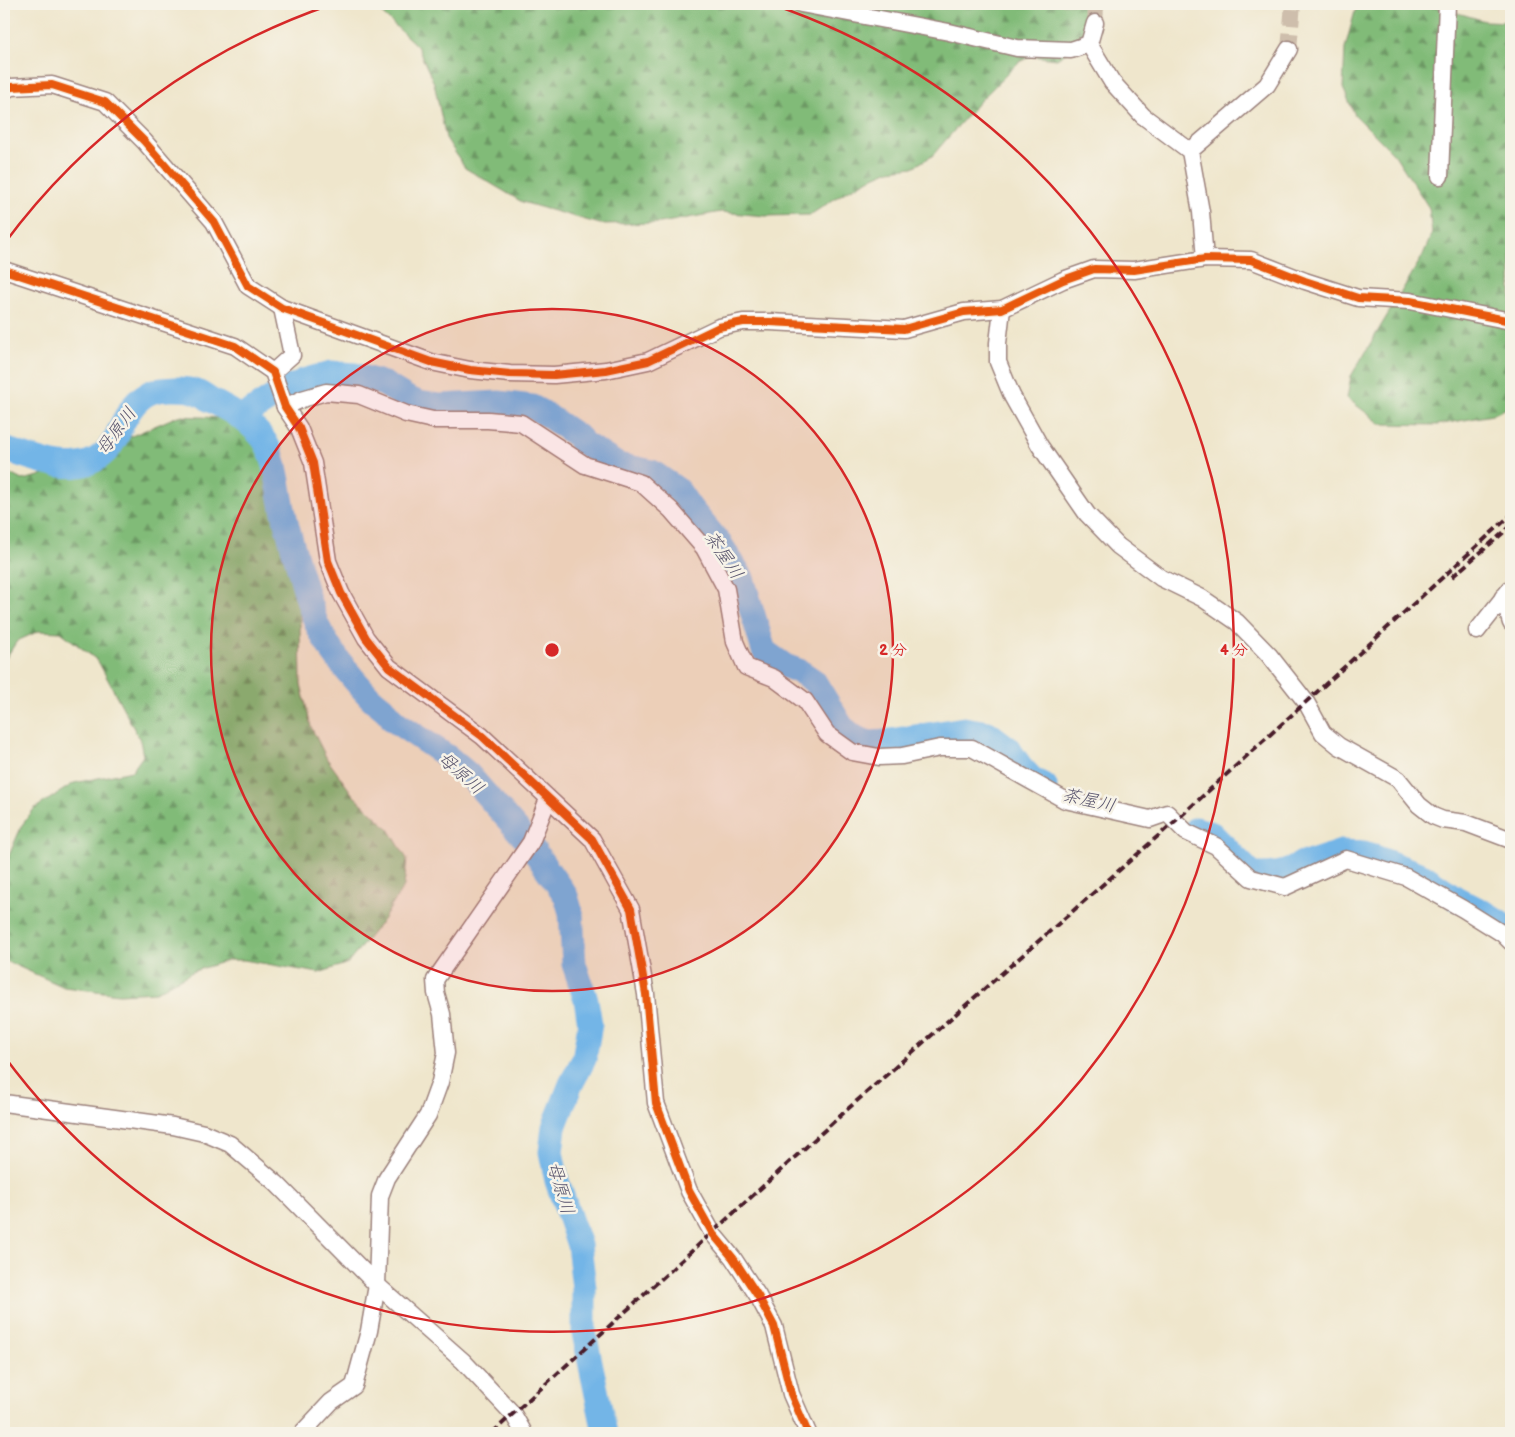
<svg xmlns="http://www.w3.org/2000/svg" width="1515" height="1437" font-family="'Balsamiq Sans','Klee One',sans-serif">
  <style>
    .forest { fill: url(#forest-firs); stroke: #666d52 }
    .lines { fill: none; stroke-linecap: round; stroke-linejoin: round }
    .river { stroke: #73b5e7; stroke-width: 25 }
    .street-tunnel { stroke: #cebeac; stroke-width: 16; stroke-dasharray: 16 8; stroke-linecap: butt }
    .street-casing { stroke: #9c827c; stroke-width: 19 }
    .street { stroke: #fff; stroke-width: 16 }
    .rail { stroke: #4a1f2b; stroke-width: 4; stroke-dasharray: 8 4; stroke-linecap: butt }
    .cycleway-casing { stroke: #f7f3e8; stroke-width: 11 }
    .cycleway { stroke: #e8590c; stroke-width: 8 }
    .ring { fill: none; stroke: #d62828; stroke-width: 2.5 }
    .labels { text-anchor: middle; stroke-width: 5; stroke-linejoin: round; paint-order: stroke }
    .water-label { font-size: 18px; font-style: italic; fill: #58546d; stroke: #f7f3e8 }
    .centre { fill: #d62828; stroke: #f7f3e8; stroke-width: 2.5 }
    .ring-label { font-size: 15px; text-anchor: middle; font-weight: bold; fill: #d62828; stroke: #f7f3e8; stroke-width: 5; stroke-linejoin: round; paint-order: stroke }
  </style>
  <defs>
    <pattern id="forest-firs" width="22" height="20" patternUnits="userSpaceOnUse" patternTransform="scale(1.25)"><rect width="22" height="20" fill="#81bb78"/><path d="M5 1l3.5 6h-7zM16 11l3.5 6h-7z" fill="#6c9763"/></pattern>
  </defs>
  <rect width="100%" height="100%" fill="#f7f3e8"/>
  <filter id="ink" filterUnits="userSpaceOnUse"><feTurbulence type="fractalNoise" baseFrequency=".02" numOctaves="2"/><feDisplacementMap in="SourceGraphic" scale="10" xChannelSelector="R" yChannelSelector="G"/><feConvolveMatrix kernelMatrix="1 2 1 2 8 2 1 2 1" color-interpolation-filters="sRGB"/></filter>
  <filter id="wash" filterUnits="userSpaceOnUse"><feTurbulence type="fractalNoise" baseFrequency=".0096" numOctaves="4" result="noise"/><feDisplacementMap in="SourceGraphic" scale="20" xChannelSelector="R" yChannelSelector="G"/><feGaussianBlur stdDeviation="1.12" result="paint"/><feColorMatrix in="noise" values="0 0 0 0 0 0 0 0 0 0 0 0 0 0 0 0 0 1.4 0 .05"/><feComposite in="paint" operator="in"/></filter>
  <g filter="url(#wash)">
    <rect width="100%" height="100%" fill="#efe6cc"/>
    <!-- forest -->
    <g class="forest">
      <path d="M372 4H1097C1090 35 1083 41 1057 59L1031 56 1019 62 978 103 932 156 913 167 890 170 869 179 842 194 810 215 765 216 721 212 660 223 600 224 522 202 465 168 446 138 434 83 417 46Z"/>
      <path d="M1357 4H1427L1485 21 1511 22V406L1492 415 1437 425 1381 424 1347 398 1351 376 1422 257 1432 234 1429 208 1395 155 1355 115 1343 88 1345 48Z"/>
      <path d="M178 416 223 418 247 431 274 470 299 562 301 684 311 727 327 759 353 795 389 829 407 859 404 886 383 920 348 963 319 973 244 960H229L194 971 156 992 119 994 64 987 6 961 4 957V867L22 825 34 809 74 783 132 771 143 756 140 740 98 661 61 632 39 631 17 641 4 661V471L22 480 39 476Z"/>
    </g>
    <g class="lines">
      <!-- river -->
      <g class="river">
        <path d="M242 417 290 386H296L303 381 331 373 355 375 384 384 407 398 419 403 440 406 499 403 532 407 545 414 580 438V441L618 465 652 472 678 490 691 509 721 545 742 578 764 651 785 666 799 671 814 681 842 727 856 738 869 743 884 742 964 729 988 733 1008 748 1021 767 1033 780 1045 786"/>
        <path d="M4 449C46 462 95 486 119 431 125 417 134 400 149 393 159 388 186 388 197 392 202 394 206 397 210 400 230 410 248 420 262 437 278 458 278 489 284 513 288 532 294 550 299 568 305 588 310 610 319 629 332 654 350 676 369 696 376 704 389 710 393 720L448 757 468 774 527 841 566 896 571 913 574 964 586 1000 590 1024 584 1059 571 1084 554 1127 551 1152 557 1181 579 1245 584 1288V1333L605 1433"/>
        <path d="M1196 829 1212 834 1253 875C1271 875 1287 875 1302 863L1305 864 1341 852 1364 853 1424 876 1456 898 1489 915 1511 931"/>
      </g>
    </g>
  </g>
  <g filter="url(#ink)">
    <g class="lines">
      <!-- street-tunnel -->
      <g class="street-tunnel">
        <path d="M1095 23 1096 4"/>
        <path d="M1289 49 1293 4"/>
      </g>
      <!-- street casing -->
      <g class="street-casing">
        <g id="street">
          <path d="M801 4 949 32 1017 48 1071 50 1089 44"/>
          <path d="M1095 23 1089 44 1112 82 1143 116 1190 151 1201 212 1205 259"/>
          <path d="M4 91 11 87 52 85 105 102 144 141 214 222 248 286 282 308 431 362 470 370 510 374 554 375 606 370 648 361 719 327 743 322H770L904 329 964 312 1002 309 1063 280 1094 269 1134 270 1205 259 1251 260 1305 281 1358 298 1410 301 1511 321"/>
          <path d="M1190 151 1267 85 1289 49"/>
          <path d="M1440 176 1447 4"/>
          <path d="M4 270 235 346 273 372 285 407 299 428 313 463 328 561 341 593 366 638 389 667 482 736 592 839 631 909 646 994 656 1103 689 1191 713 1234 733 1258 758 1296 774 1326 791 1394 808 1433"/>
          <path d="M1002 309 998 343V362L1012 396 1040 446 1087 514 1118 546 1161 578 1202 598 1237 622 1269 655 1306 702 1323 733 1339 746 1398 779 1419 805 1433 816 1443 820 1466 823 1511 840"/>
          <path d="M273 372 292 355 282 308"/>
          <path d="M285 407 302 399 326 392 359 395 406 414 433 420H488L521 423 585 465 641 483 671 510 704 548 726 589 735 642 746 667 774 678 805 701 827 734 852 752 879 757 902 756 940 748H972L1065 800 1150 819 1167 813 1186 832 1216 846 1251 878 1285 887 1346 859 1406 877 1463 909 1503 934 1511 942"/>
          <path d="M1503 597 1511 623"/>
          <path d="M1477 631 1511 588"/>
          <path d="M4 1103 173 1126 204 1133 230 1144 276 1183 377 1285 463 1361 513 1414 524 1433"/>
          <path d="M302 1433 331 1402 354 1386 369 1331 377 1285 380 1196 387 1178 428 1115 440 1082 446 1053 442 1014 436 993 435 980 531 842 548 799"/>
        </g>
      </g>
      <!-- street -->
      <use href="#street" class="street"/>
      <!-- rail -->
      <g class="rail">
        <path d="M1452 577 1511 526"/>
        <path d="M492 1433 850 1107 1182 815 1511 515"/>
      </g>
      <!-- cycleway casing -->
      <g class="cycleway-casing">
        <g id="cycleway">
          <path d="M4 91 11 87 52 85 105 102 144 141 214 222 248 286 282 308 431 362 470 370 510 374 554 375 606 370 648 361 719 327 743 322H770L904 329 964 312 1002 309 1063 280 1094 269 1134 270 1205 259 1251 260 1305 281 1358 298 1410 301 1511 321"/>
          <path d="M4 270 235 346 273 372 285 407 299 428 313 463 328 561 341 593 366 638 389 667 482 736 592 839 631 909 646 994 656 1103 689 1191 713 1234 733 1258 758 1296 774 1326 791 1394 808 1433"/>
        </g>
      </g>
      <!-- cycleway -->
      <use href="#cycleway" class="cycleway"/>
    </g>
  </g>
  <!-- distance rings -->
  <circle cx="552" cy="650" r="341" fill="#d62828" fill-opacity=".12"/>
  <g class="ring">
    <circle cx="552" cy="650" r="341"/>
    <path d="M4 244A682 682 0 0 1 330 5M774 5A682 682 0 1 1 4 1056"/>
  </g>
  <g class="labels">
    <!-- water labels -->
    <g class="water-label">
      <text transform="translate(116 431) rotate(-54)" y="6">母原川</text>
      <text transform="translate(724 555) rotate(56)" y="6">茶屋川</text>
      <text transform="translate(461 773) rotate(41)" y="6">母原川</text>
      <text transform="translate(1089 800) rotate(13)" y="6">茶屋川</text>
      <text transform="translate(561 1188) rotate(74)" y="6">母原川</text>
    </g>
  </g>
  <circle cx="552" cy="650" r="8" class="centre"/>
  <g class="ring-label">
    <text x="893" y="655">2 分</text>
    <text x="1234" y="655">4 分</text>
  </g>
  <!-- margin -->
  <rect width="1515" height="1437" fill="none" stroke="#f7f3e8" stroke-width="20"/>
</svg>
